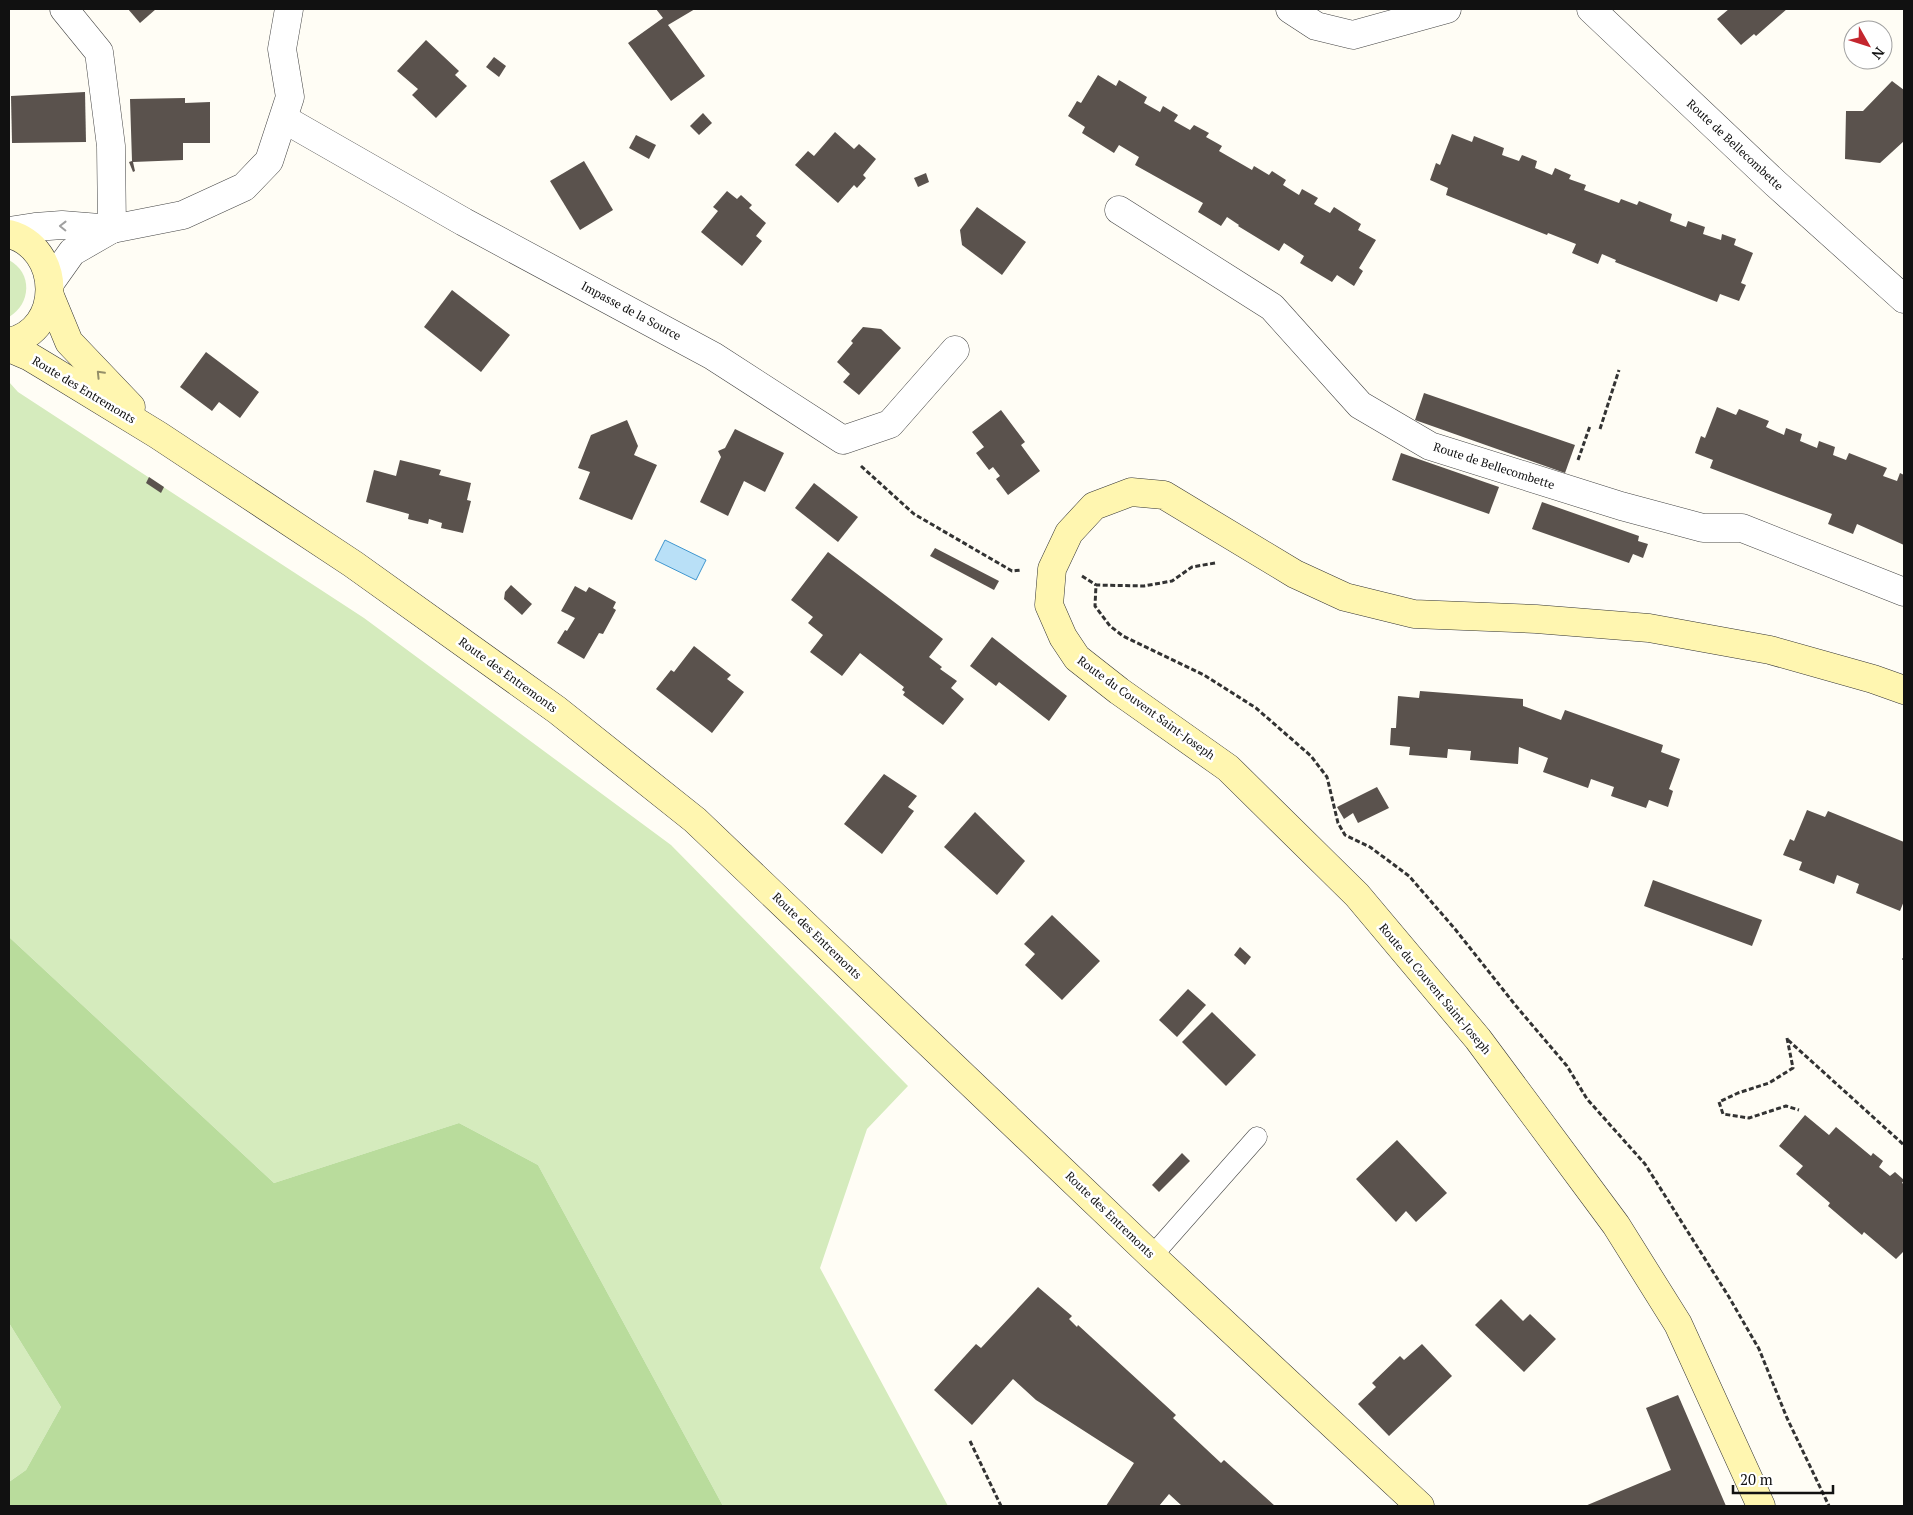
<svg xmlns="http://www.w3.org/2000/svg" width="1913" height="1515" font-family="'PT Serif',serif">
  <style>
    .green { fill: #d5ebbd }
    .forest { fill: #b9dc9c }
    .water { fill: #b9e0f7; stroke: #3f96cf }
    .building { fill: #5a524d }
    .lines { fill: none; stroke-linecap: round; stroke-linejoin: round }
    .lane-casing { stroke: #444; stroke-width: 21 }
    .street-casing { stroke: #444; stroke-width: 29 }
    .secondary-casing { stroke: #333; stroke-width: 29 }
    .path { stroke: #333; stroke-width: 3; stroke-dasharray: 5 2.5; stroke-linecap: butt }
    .lane { stroke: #fff; stroke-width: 20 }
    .street { stroke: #fff; stroke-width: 28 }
    .secondary { stroke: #fff6b0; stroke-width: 28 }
    .oneway { stroke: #a0a0a0 }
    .oneway2 { stroke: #948f68 }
    .labels { text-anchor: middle; stroke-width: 5; stroke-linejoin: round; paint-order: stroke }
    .street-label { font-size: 12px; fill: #111; stroke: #fff }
  </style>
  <rect width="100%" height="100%" fill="#fffdf5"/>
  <!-- green -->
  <g class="green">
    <path d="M9 260C33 273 31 304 9 317Z"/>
    <path d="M9 382 18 392 364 618 671 845 908 1086 867 1129 820 1268 948 1506H723L538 1165 459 1123 274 1183 9 937Z"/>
    <path d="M9 1323 61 1407 26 1470 9 1482Z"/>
  </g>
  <!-- forest -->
  <path class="forest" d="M9 937 274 1183 459 1123 538 1165 723 1506H9V1482L26 1470 61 1407 9 1323Z"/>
  <!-- water -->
  <path class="water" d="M665 540 706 560 696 580 655 560Z"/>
  <!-- building -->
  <g class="building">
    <path d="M128 9H156L140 23Z"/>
    <path d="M656 9H695L668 25 705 76 671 101 628 43 663 18Z"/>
    <path d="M1729 9H1787L1756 36 1754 34 1741 45 1717 19Z"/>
    <path d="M426 40 459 71 455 75 467 86 436 118 412 95 418 89 397 71Z"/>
    <path d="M494 57 506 66 499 77 486 67Z"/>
    <path d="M1098 75 1116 86 1119 80 1147 97 1144 103 1160 112 1163 106 1178 115 1174 121 1190 130 1194 125 1209 133 1206 137 1222 146 1219 151 1252 170 1254 166 1269 175 1272 171 1286 180 1283 185 1299 195 1302 189 1318 198 1314 204 1330 213 1334 207 1361 224 1358 230 1376 240 1359 268 1363 271 1354 286 1337 275 1332 282 1300 263 1304 256 1284 243 1279 251 1238 226 1239 225 1227 217 1221 226 1198 212 1203 203 1135 165 1139 157 1119 145 1114 153 1082 133 1085 127 1068 116 1077 101 1081 103Z"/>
    <path d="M1892 81 1904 90V141L1880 163 1845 159 1846 111H1863Z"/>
    <path d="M85 92 86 142 12 143 11 96Z"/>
    <path d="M185 98V103L210 102V143H183V160L133 162 135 171 133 172 129 162 132 161 130 99Z"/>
    <path d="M703 113 712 123 699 135 690 126Z"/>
    <path d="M835 132 854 149 859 144 876 159 863 175 866 178 857 188 854 185 838 203 795 165 808 151 814 156Z"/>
    <path d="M1452 134 1472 142 1474 136 1504 148 1502 155 1519 161 1522 155 1537 161 1535 168 1552 175 1555 168 1571 175 1569 179 1586 185 1584 190 1619 203 1621 199 1637 205 1639 201 1672 214 1670 221 1686 227 1688 221 1705 227 1703 234 1721 240 1722 234 1736 239 1734 245 1753 253 1741 283 1746 285 1739 301 1720 294 1717 302 1615 262 1616 260 1602 254 1598 264 1572 253 1576 244 1548 233 1547 235 1446 195 1448 188 1430 180 1436 163 1440 165Z"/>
    <path d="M636 135 656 145 649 159 629 148Z"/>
    <path d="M584 161 613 210 580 230 550 181Z"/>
    <path d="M926 173 929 182 918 187 914 178Z"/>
    <path d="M727 191 737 199 741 195 752 205 749 208 766 223 756 236 762 241 742 266 701 232 718 211 713 207Z"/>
    <path d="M977 207 1026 242 1002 275 962 245 960 230Z"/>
    <path d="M452 290 510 335 481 372 424 327Z"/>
    <path d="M863 327 881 329 901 348 859 395 843 382 850 374 837 362 853 343 851 341Z"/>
    <path d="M206 352 259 392 240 418 219 402 212 411 180 387Z"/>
    <path d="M1424 393 1575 445 1565 473 1415 420Z"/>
    <path d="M1717 407 1736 415 1739 409 1769 421 1766 427 1784 435 1786 428 1802 434 1800 441 1817 448 1819 441 1835 447 1833 455 1846 460 1849 453 1887 468 1883 476 1897 481 1900 473 1904 475V545L1857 524 1853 534 1828 524 1832 514 1710 468 1713 460 1695 453 1701 436 1705 438Z"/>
    <path d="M1001 410 1025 442 1021 445 1040 471 1008 495 996 479 1000 476 993 467 989 470 976 453 984 447 972 432Z"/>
    <path d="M627 420 638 446 634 455 657 465 632 520 579 499 590 472 578 468 591 435Z"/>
    <path d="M735 429 784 453 765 492 744 481 728 516 700 502 721 457 718 451 725 448Z"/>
    <path d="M1401 453 1499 487 1489 514 1392 480Z"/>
    <path d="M400 460 441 470 439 475 471 483 467 500 471 501 463 533 441 528 442 523 429 519 428 524 408 519 409 514 366 502 374 470 396 476Z"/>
    <path d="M149 477 164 487 161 493 146 483Z"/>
    <path d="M814 483 858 517 838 542 795 508Z"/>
    <path d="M1542 502 1639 536 1638 541 1648 544 1643 558 1633 554 1629 563 1532 529Z"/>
    <path d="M935 548 999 581 994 590 930 556Z"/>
    <path d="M828 552 943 639 929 657 942 667 940 669 957 681 951 688 964 699 943 725 903 695 905 692 902 690 904 687 860 653 842 676 810 652 823 635 808 623 813 617 791 600Z"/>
    <path d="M511 585 532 604 522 615 504 599 505 592Z"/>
    <path d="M575 586 586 592 589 587 616 602 613 608 616 610 603 634 599 633 584 659 557 643 565 630 567 631 575 618 561 611Z"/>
    <path d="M992 637 1067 696 1049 721 999 682 996 686 970 666Z"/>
    <path d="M694 646 731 675 727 679 744 692 712 733 656 689 671 670 674 672Z"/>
    <path d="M1420 691 1523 699V706L1561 720 1565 710 1663 745 1661 752 1680 759 1669 789 1673 791 1668 807 1649 800 1646 808 1611 796 1614 787 1591 779 1588 788 1543 772 1548 758 1519 747 1518 764 1470 760 1471 751 1448 749 1447 758 1409 755 1410 747 1390 745 1391 728H1396L1398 696 1419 698Z"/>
    <path d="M884 774 917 796 908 807 914 811 882 854 844 824Z"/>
    <path d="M1377 787 1389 808 1358 823 1353 813 1344 819 1337 807Z"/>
    <path d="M1807 810 1825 817 1828 811 1904 842V901L1900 911 1856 893 1859 884 1837 875 1834 884 1799 870 1802 862 1783 855 1790 839 1794 841Z"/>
    <path d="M975 812 1025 861 997 895 944 847Z"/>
    <path d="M1653 880 1762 920 1752 946 1644 906Z"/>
    <path d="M1052 915 1100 961 1062 1000 1025 965 1035 954 1024 944Z"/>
    <path d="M1240 947 1251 957 1245 965 1234 955Z"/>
    <path d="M1188 989 1206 1005 1177 1037 1159 1020Z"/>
    <path d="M1212 1012 1256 1055 1226 1086 1182 1042Z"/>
    <path d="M1805 1115 1829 1135 1836 1127 1871 1156 1873 1153 1883 1161 1879 1167 1890 1176 1895 1172 1904 1180 1902 1183 1904 1184V1253L1903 1252 1896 1259 1864 1232 1862 1235 1828 1206 1830 1203 1796 1174 1803 1166 1779 1146Z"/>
    <path d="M1397 1140 1447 1193 1416 1222 1406 1211 1396 1222 1356 1179Z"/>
    <path d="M1182 1153 1190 1161 1159 1192 1152 1185Z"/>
    <path d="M1038 1287 1072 1316 1069 1319 1077 1327 1078 1325 1176 1415 1173 1418 1221 1463 1224 1460 1275 1506H1182L1169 1494 1159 1506H1106L1134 1463 1036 1400 1013 1379 972 1425 934 1390 976 1344 981 1348Z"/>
    <path d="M1501 1299 1523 1321 1530 1314 1556 1339 1524 1372 1475 1325Z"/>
    <path d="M1422 1344 1452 1376 1389 1436 1358 1404 1376 1387 1372 1383 1400 1356 1404 1360Z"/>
    <path d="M1678 1395 1726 1506H1585L1671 1470 1646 1408Z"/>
  </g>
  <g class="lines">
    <!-- lane casing -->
    <g class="lane-casing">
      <path id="lane" d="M1152 1256 1257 1137"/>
    </g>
    <!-- street casing -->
    <g class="street-casing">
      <g id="street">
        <path d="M64 9 99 52 111 146 112 229"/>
        <path d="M1290 9 1316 26 1353 35 1447 9"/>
        <path d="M1591 9 1775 183 1904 299"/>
        <path d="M284 119 464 222 713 356 843 440 890 424 955 350"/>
        <path d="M1119 210 1272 307 1360 405 1430 446 1621 506 1703 528H1742L1904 592"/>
        <path d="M9 231 35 227 62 225 112 229 183 215 244 187 269 161 290 97 282 49 289 9"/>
        <path d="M50 283 72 252 112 229"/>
      </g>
    </g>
    <!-- secondary casing -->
    <g class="secondary-casing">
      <g id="secondary">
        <path d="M9 234C62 248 64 330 9 342"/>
        <path d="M50 296 69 342 131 407"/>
        <path d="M9 348 30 357 50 369 158 435 353 564 557 710 695 820 1152 1256 1420 1506"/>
        <path d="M1761 1506 1678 1324 1616 1225 1478 1039 1357 895 1228 768 1119 691 1077 658 1063 637 1049 605 1052 569 1069 533 1094 506 1131 492 1164 495 1295 574 1345 597 1414 614 1536 619 1649 628 1770 650 1873 679 1904 690"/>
      </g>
    </g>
    <!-- path -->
    <g class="path">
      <path d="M1600 429 1619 370"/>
      <path d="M1578 460 1590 426"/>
      <path d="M861 466 914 514 1012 571 1021 570"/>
      <path d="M1215 563 1192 567 1172 581 1144 586 1096 585 1095 606 1110 626 1123 636 1204 675 1256 708 1311 756 1327 777 1338 823 1345 835 1370 847 1409 876 1455 929 1516 1006 1567 1066 1587 1099 1645 1164 1729 1297 1759 1349 1787 1418 1829 1506"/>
      <path d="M1082 576 1096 585"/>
      <path d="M1903 958 1904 959"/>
      <path d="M1787 1038 1793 1068 1769 1083 1738 1093 1719 1102 1723 1114 1749 1118 1786 1106 1799 1110"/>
      <path d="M1788 1040 1904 1145"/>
      <path d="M970 1441 1001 1506"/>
    </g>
    <!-- lane -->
    <use href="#lane" class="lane"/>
    <!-- street -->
    <use href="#street" class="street"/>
    <!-- secondary -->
    <use href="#secondary" class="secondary"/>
  </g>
  <!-- one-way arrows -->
  <defs><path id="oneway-chevron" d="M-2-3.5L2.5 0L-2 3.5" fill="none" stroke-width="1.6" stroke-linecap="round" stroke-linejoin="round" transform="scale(1.25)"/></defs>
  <use class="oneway" href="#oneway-chevron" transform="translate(63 226) rotate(-179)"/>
  <use class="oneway2" href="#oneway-chevron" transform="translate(100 374) rotate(-134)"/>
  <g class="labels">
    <!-- street labels -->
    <g class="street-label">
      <text transform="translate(1735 145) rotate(43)" y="4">Route de Bellecombette</text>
      <text transform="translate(631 311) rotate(28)" y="4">Impasse de la Source</text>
      <text transform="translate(84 390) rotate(31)" y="4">Route des Entremonts</text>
      <text transform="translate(1494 466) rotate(18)" y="4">Route de Bellecombette</text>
      <text transform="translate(508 675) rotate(36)" y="4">Route des Entremonts</text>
      <text transform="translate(1146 708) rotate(36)" y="4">Route du Couvent Saint-Joseph</text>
      <text transform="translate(817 936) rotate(44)" y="4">Route des Entremonts</text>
      <text transform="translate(1435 989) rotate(50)" y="4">Route du Couvent Saint-Joseph</text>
      <text transform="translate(1110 1215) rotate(44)" y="4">Route des Entremonts</text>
    </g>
  </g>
  <!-- border -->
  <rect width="1913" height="1515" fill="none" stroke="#111111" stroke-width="20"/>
  <!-- north arrow -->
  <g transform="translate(1868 45) rotate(129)"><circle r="24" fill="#ffffff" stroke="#a0a0a0"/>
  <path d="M0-4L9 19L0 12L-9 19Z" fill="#c4262e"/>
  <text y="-8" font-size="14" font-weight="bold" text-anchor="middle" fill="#111111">N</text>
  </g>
  <!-- scale -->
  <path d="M1733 1485v8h100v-8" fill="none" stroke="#111111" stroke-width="2.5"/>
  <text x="1740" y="1485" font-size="15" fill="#111111" stroke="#ffffff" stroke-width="4" paint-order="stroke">20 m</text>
</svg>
